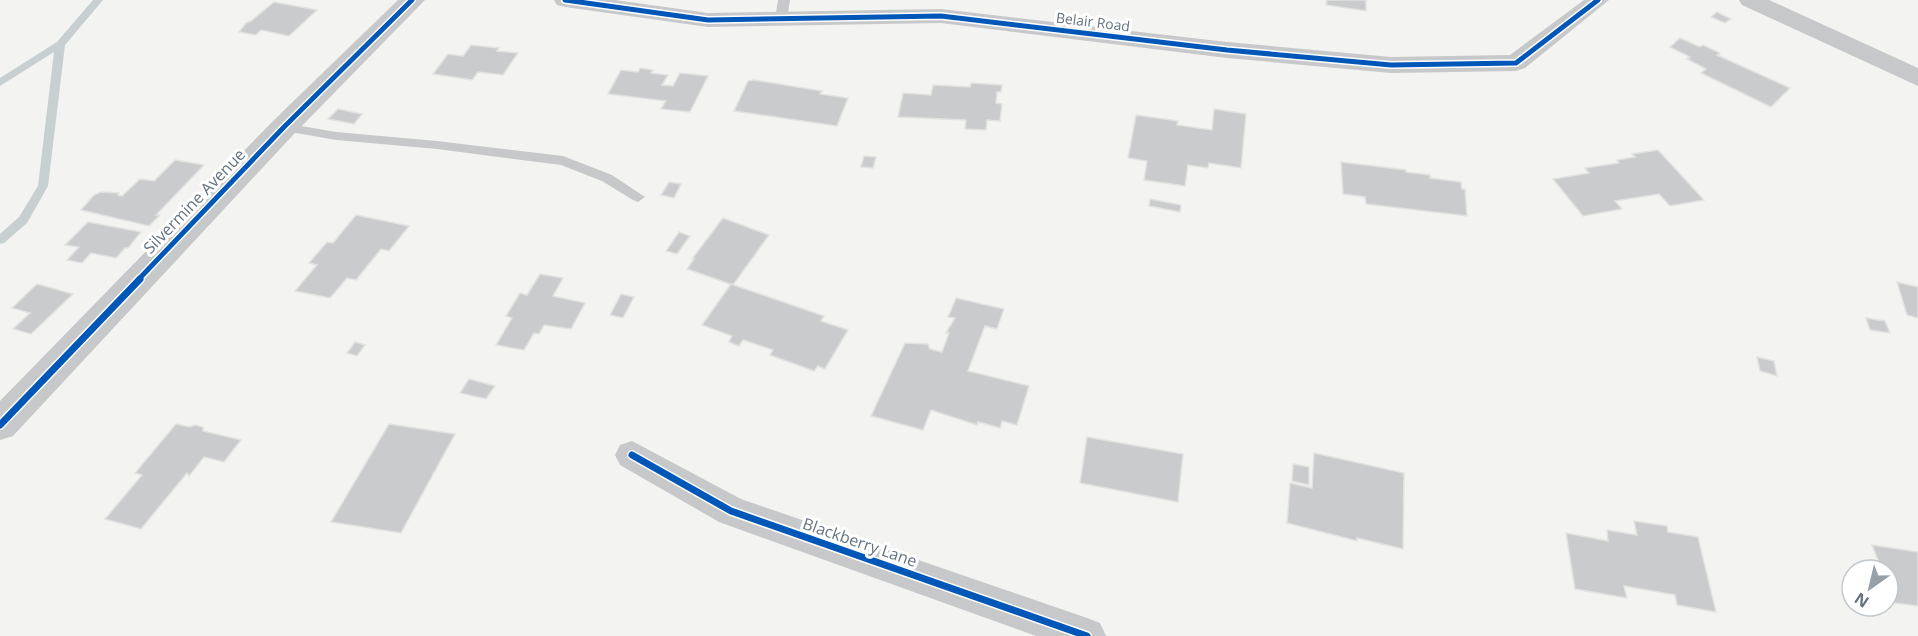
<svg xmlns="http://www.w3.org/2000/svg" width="1918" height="636" font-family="'Open Sans',sans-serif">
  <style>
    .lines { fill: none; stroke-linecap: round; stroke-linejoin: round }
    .stream { fill: #c7cfd1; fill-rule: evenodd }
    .building { fill: #cacbcc; stroke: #e2e2e1; stroke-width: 1.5 }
    .service { fill: #c7c8c9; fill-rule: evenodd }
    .minor { fill: #c7c8c9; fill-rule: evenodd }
    .tertiary { fill: #c7c8c9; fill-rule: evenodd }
    .cycleway-far1-casing { stroke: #fff; stroke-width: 8 }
    .cycleway-casing { stroke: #fff; stroke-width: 10 }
    .cycleway-far1 { stroke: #0057b8; stroke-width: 5 }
    .cycleway { stroke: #0057b8; stroke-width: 7 }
    .labels { text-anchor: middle; stroke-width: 6; stroke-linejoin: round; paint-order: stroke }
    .far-street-label { font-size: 14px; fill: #657380; stroke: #fff }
    .street-label { font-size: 16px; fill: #657380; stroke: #fff }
  </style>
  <rect width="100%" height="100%" fill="#f3f3f1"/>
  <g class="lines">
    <!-- stream -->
    <path class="stream" d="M93 0H103L65 45 48 186 27 223 4 243 0 244V234L19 217 38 186 54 52 0 86V78L57 42Z"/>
  </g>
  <!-- building -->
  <g class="building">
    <path d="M1327 0H1366V11L1326 5Z"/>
    <path d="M274 2 317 10 289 36 261 30 256 35 239 32 246 23 251 21Z"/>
    <path d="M1717 12 1731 19 1725 23 1711 17Z"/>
    <path d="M1680 38 1700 47 1703 45 1720 53 1717 55 1790 88 1771 107 1701 73 1706 69 1687 59 1690 57 1670 47Z"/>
    <path d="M471 45 499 48 497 51 518 53 503 75 478 72 472 80 433 74 448 54 463 56Z"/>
    <path d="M640 68 653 70 651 73 668 75 662 85 673 86 680 73 708 76 690 112 661 109 666 101 608 94 621 70 638 72Z"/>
    <path d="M754 80 822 91 820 94 848 98 837 126 734 111 748 81Z"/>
    <path d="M971 83 1002 85 1001 92H997L996 103 1002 104 1000 121 987 120 986 130 965 129 966 120 898 117 903 93 931 95 933 85 970 87Z"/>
    <path d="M338 109 362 114 354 124 328 119Z"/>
    <path d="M1214 109 1246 114 1241 168 1209 163 1208 168 1188 165 1185 186 1144 180 1147 161 1128 158 1136 115 1178 121 1177 125 1212 130Z"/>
    <path d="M1658 150 1704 200 1670 206 1659 194 1615 201 1622 209 1583 216 1553 179 1589 173 1585 168 1619 163 1617 160 1635 157 1632 154Z"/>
    <path d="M864 156 876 157 873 168 861 167Z"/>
    <path d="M175 160 204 165 156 215H160L149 226 81 210 94 195 101 192 119 193 118 195 122 196 140 179 154 181Z"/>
    <path d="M1341 162 1406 170V172L1430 175V178L1461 182 1462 189H1465L1467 216 1366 204 1365 197 1343 194Z"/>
    <path d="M669 182 681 184 674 198 661 195Z"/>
    <path d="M1150 199 1181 205 1180 212 1149 206Z"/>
    <path d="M356 215 409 226 389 251 381 249 356 280 347 278 330 298 295 291 317 265 309 263 327 242 333 243Z"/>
    <path d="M723 218 769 235 733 285 687 269 694 259H692Z"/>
    <path d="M88 222 141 232 128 248H125L116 258 91 253 82 263 67 260 79 247 65 245Z"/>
    <path d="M679 232 690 236 677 254 666 251Z"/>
    <path d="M540 274 563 278 553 296 585 303 571 329 544 325 539 334 534 333 524 350 496 345 512 318 506 316 520 293 527 295Z"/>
    <path d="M1897 282 1918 287V318L1907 315Z"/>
    <path d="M37 284 73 294 31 334 13 329 30 313 12 308Z"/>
    <path d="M731 284 824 316 821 321 848 330 825 369 818 366 814 371 770 355 773 350 743 340 739 346 729 342 732 336 702 325Z"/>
    <path d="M621 294 634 297 623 318 610 315Z"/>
    <path d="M956 298 1004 309 997 329 985 326 968 371 1029 386 1017 425 1002 421 1000 428 978 422 977 425 931 410 923 430 871 416 905 343 928 344 930 349 942 352 949 333H946L955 318 948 317Z"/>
    <path d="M1866 318 1885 321 1890 333 1870 330Z"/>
    <path d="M355 342 365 345 357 356 347 353Z"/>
    <path d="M1757 357 1774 361 1777 376 1760 371Z"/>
    <path d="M469 379 495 386 486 399 460 393Z"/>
    <path d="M176 424 190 427 195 425 203 427V431L241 440 224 462 204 457 189 476 187 473 141 529 105 519 142 475 135 473Z"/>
    <path d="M389 424 455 434 401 533 331 522Z"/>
    <path d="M1087 437 1183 454 1178 502 1080 483Z"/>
    <path d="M1314 453 1404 473 1403 549 1357 538V541L1287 523 1290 483 1312 488Z"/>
    <path d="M1293 464 1309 467V485L1292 481Z"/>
    <path d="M1634 521 1667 526 1668 532 1698 537 1716 612 1677 605 1675 595 1624 586 1627 598 1575 589 1566 533 1608 541 1607 530 1637 535Z"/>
    <path d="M1872 545 1918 552V606L1895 603 1888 585V570H1882Z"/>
  </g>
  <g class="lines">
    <!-- service -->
    <g class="service">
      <path d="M778 0H790L787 19 781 23 775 19Z"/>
      <path d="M284 123 336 132 437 141 563 156 612 175 645 197 638 202 633 200 602 181 561 165 437 149 336 140 279 130 278 127 279 124Z"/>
    </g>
    <!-- minor -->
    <g class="minor">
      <path d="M554 0H615L708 13 941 9 1227 42 1391 57 1510 55 1584 0H1609L1525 68 1516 71 1391 73 1227 58 941 23 708 27 565 7 557 5Z"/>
      <path d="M1739 0H1769L1918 68V86L1742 5Z"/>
      <path d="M632 441 741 499 1087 618 1100 623 1106 636H1036L719 522 620 465 615 455 620 445Z"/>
    </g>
    <!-- tertiary -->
    <path class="tertiary" d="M398 0H425L294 134 13 436 0 440V401L274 120Z"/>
    <!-- cycleway-far1 casing -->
    <g class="cycleway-far1-casing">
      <g id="cycleway-far1">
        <path d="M565 0 708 20 941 16 1227 50 1391 65 1516 63 1598 0"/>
        <path d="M138 280 284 127 412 0"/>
      </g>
    </g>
    <!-- cycleway casing -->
    <g class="cycleway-casing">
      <g id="cycleway">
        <path d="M0 425 140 279"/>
        <path d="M632 455 731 511 1087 636"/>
      </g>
    </g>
    <!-- cycleway-far1 -->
    <use href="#cycleway-far1" class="cycleway-far1"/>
    <!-- cycleway -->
    <use href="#cycleway" class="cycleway"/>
  </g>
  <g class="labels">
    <!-- far-street labels -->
    <g class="far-street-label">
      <text transform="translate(1093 22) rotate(7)" y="5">Belair Road</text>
    </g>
    <!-- street labels -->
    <g class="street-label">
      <text transform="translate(194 201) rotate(-46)" y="6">Silvermine Avenue</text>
      <text transform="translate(860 542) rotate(19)" y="6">Blackberry Lane</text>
    </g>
  </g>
  <!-- north arrow -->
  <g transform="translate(1870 588) rotate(214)"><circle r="28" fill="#ffffff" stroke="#c1c7cc" stroke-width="1.5"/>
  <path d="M0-4.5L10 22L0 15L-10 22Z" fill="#97a0a8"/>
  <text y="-9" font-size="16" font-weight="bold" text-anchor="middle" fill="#657380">N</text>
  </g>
</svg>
